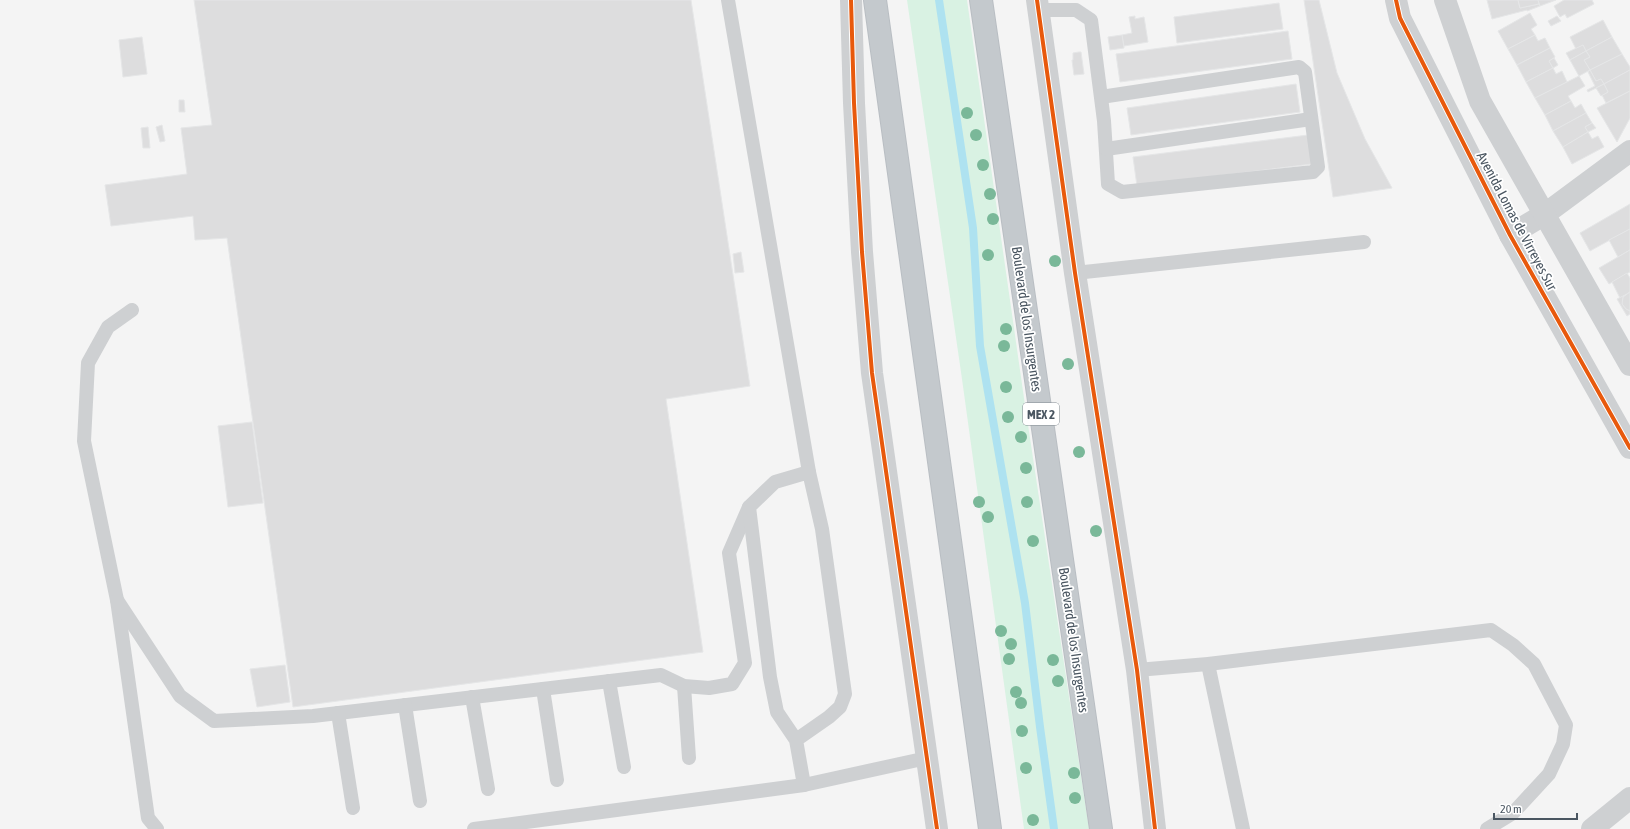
<svg xmlns="http://www.w3.org/2000/svg" width="1630" height="829" font-family="'Asap Condensed',sans-serif">
  <style>
    .green { fill: #d9f2e3 }
    .lines { fill: none; stroke-linecap: round; stroke-linejoin: round }
    .stream { stroke: #aee2f0; stroke-width: 8 }
    .building { fill: #ddddde; stroke: #e5e6e7 }
    .trunk-casing { stroke: #b9bec3; stroke-width: 24 }
    .service { stroke: #ced0d2; stroke-width: 14 }
    .minor { stroke: #ced0d2; stroke-width: 22 }
    .tertiary { stroke: #ced0d2; stroke-width: 22 }
    .trunk { stroke: #c4c9cd; stroke-width: 22 }
    .cycleway-casing { stroke: #fff; stroke-width: 6 }
    .cycleway { stroke: #e8590c; stroke-width: 4 }
    .tree { fill: #7ab899 }
    .labels { text-anchor: middle; stroke-width: 3.5; stroke-linejoin: round; paint-order: stroke }
    .shield { fill: #fff; stroke: #808990; stroke-width: 1 }
    .shield-label { font-size: 13px; font-weight: bold; fill: #4a5661 }
    .street-label { font-size: 14px; fill: #4a5661; stroke: #fff }
  </style>
  <rect width="100%" height="100%" fill="#f4f4f4"/>
  <!-- green -->
  <path class="green" d="M907 0H967L1025 405 1089 829H1024L962 379Z"/>
  <g class="lines">
    <!-- stream -->
    <path class="stream" d="M939 0 973 228 980 346 1025 603 1040 727 1054 829"/>
  </g>
  <!-- building -->
  <g class="building">
    <path d="M194 0H691L750 386 666 399 703 652 293 707 227 238 195 240 193 216 111 226 105 185 187 174 181 128 212 125Z"/>
    <path d="M1304 0H1319L1337 73 1365 139 1392 188 1333 197Z"/>
    <path d="M1487 0H1518L1520 8 1539 4 1540 6 1527 11V10L1492 19Z"/>
    <path d="M1518 0H1538L1539 4 1520 8Z"/>
    <path d="M1538 0H1556L1540 6Z"/>
    <path d="M1564 0H1592L1594 4 1567 18 1565 14 1560 17 1554 6Z"/>
    <path d="M1279 3 1283 29 1177 43 1174 17Z"/>
    <path d="M1530 13 1537 25 1531 29 1535 35 1508 49 1498 31Z"/>
    <path d="M1135 16V19L1144 17 1148 42 1124 46 1122 35 1132 33 1129 17Z"/>
    <path d="M1557 16 1561 21 1551 26 1548 21Z"/>
    <path d="M1603 20 1612 37 1586 51 1583 45 1576 49 1570 37Z"/>
    <path d="M1288 31 1292 59 1120 82 1116 54Z"/>
    <path d="M1122 35 1124 48 1110 50 1108 37Z"/>
    <path d="M1535 35 1538 41 1545 38 1550 48 1517 65 1508 49Z"/>
    <path d="M142 37 147 74 123 77 119 40Z"/>
    <path d="M1612 37 1622 54 1590 70 1584 60 1590 57 1586 51Z"/>
    <path d="M1583 45 1586 51 1570 60 1566 53Z"/>
    <path d="M1550 48 1555 57 1549 61 1553 68 1526 82 1517 65Z"/>
    <path d="M1586 51 1590 57 1584 60 1590 70 1579 76 1570 60Z"/>
    <path d="M1079 52H1081L1084 74 1074 75 1072 60H1073V53Z"/>
    <path d="M1622 54 1630 67V70L1604 84 1601 79 1596 81 1590 70Z"/>
    <path d="M1554 58 1558 65 1553 68 1549 61Z"/>
    <path d="M1553 68 1556 74 1562 71 1567 82 1535 98 1526 82Z"/>
    <path d="M1590 70 1596 81 1601 79 1604 84 1588 92 1587 90 1595 86 1588 72Z"/>
    <path d="M1630 70V91L1606 103 1602 95 1608 92 1604 84Z"/>
    <path d="M1579 76 1585 86 1568 96 1571 101 1545 115 1535 98Z"/>
    <path d="M1296 84 1300 112 1131 135 1127 108Z"/>
    <path d="M1604 84 1608 92 1601 96 1596 88Z"/>
    <path d="M1630 91V118L1617 142 1597 108Z"/>
    <path d="M179 100H184L185 112H179Z"/>
    <path d="M1571 101 1575 108 1581 104 1586 113 1553 131 1545 115Z"/>
    <path d="M1586 113 1592 123 1585 127 1588 132 1563 147 1553 131Z"/>
    <path d="M1592 123 1596 128 1588 132 1585 127Z"/>
    <path d="M162 125 165 141 160 142 156 127Z"/>
    <path d="M148 127 150 148H143L141 128Z"/>
    <path d="M1588 132 1592 139 1598 136 1604 147 1572 164 1563 147Z"/>
    <path d="M1308 135 1312 164 1137 186 1133 157Z"/>
    <path d="M1630 204V229L1590 251 1580 233Z"/>
    <path d="M1630 229V250L1618 257 1609 240Z"/>
    <path d="M1630 250V272L1609 284 1599 268Z"/>
    <path d="M741 252 744 272 735 273 733 254Z"/>
    <path d="M1627 273 1630 278V292L1620 298 1612 282Z"/>
    <path d="M1630 292V311L1626 309 1622 304 1623 297Z"/>
    <path d="M1625 295 1623 297 1622 304 1626 309 1630 311V314L1627 316 1617 299Z"/>
    <path d="M252 422 263 503 228 507 218 426Z"/>
    <path d="M285 665 290 702 257 707 250 669Z"/>
  </g>
  <g class="lines">
    <!-- trunk casing -->
    <g class="trunk-casing">
      <g id="trunk">
        <path d="M875 0 990 829"/>
        <path d="M981 0 1101 829"/>
      </g>
    </g>
    <!-- service -->
    <g class="service">
      <path d="M728 0 809 472"/>
      <path d="M1038 10H1076L1091 20 1104 121 1108 184 1122 192 1313 172 1318 167 1305 72 1299 67 1101 97"/>
      <path d="M1106 149 1311 119"/>
      <path d="M1075 273 1364 242"/>
      <path d="M132 310 108 327 88 363 84 441 117 600 148 818 157 829"/>
      <path d="M117 600 180 696 214 721 313 716 661 675 684 686 709 688 732 684 745 663 729 553 749 507"/>
      <path d="M1208 664 1243 829"/>
      <path d="M1137 670 1208 664 1491 630 1513 645 1534 664 1566 725 1563 744 1549 774 1513 813 1487 829"/>
      <path d="M609 681 624 767"/>
      <path d="M684 686 689 758"/>
      <path d="M543 689 557 780"/>
      <path d="M472 697 488 789"/>
      <path d="M405 705 420 801"/>
      <path d="M338 713 353 808"/>
      <path d="M796 740 829 717 840 707 845 694 822 529 809 472 775 482 749 507 770 677 777 712 796 740 804 785"/>
      <path d="M474 829 804 785 927 758"/>
    </g>
    <!-- minor -->
    <path class="minor" d="M1510 235 1545 214 1630 151"/>
    <!-- tertiary -->
    <g class="tertiary">
      <path d="M851 0 854 103 862 252 872 373 937 829"/>
      <path d="M1037 0 1075 273 1137 670 1155 829"/>
      <path d="M1396 0 1400 18 1510 235 1630 448"/>
      <path d="M1445 0 1480 101 1630 365"/>
      <path d="M1592 829 1630 798"/>
    </g>
    <!-- trunk -->
    <use href="#trunk" class="trunk"/>
    <!-- cycleway casing -->
    <g class="cycleway-casing">
      <g id="cycleway">
        <path d="M851 0 854 103 862 252 872 373 937 829"/>
        <path d="M1037 0 1075 273 1137 670 1155 829"/>
        <path d="M1396 0 1400 18 1510 235 1630 448"/>
      </g>
    </g>
    <!-- cycleway -->
    <use href="#cycleway" class="cycleway"/>
  </g>
  <!-- trees -->
  <g class="tree">
    <circle cx="967" cy="113" r="6"/>
    <circle cx="976" cy="135" r="6"/>
    <circle cx="983" cy="165" r="6"/>
    <circle cx="990" cy="194" r="6"/>
    <circle cx="993" cy="219" r="6"/>
    <circle cx="988" cy="255" r="6"/>
    <circle cx="1055" cy="261" r="6"/>
    <circle cx="1006" cy="329" r="6"/>
    <circle cx="1004" cy="346" r="6"/>
    <circle cx="1068" cy="364" r="6"/>
    <circle cx="1006" cy="387" r="6"/>
    <circle cx="1008" cy="417" r="6"/>
    <circle cx="1021" cy="437" r="6"/>
    <circle cx="1079" cy="452" r="6"/>
    <circle cx="1026" cy="468" r="6"/>
    <circle cx="979" cy="502" r="6"/>
    <circle cx="1027" cy="502" r="6"/>
    <circle cx="988" cy="517" r="6"/>
    <circle cx="1096" cy="531" r="6"/>
    <circle cx="1033" cy="541" r="6"/>
    <circle cx="1001" cy="631" r="6"/>
    <circle cx="1011" cy="644" r="6"/>
    <circle cx="1009" cy="659" r="6"/>
    <circle cx="1053" cy="660" r="6"/>
    <circle cx="1058" cy="681" r="6"/>
    <circle cx="1016" cy="692" r="6"/>
    <circle cx="1021" cy="703" r="6"/>
    <circle cx="1022" cy="731" r="6"/>
    <circle cx="1026" cy="768" r="6"/>
    <circle cx="1074" cy="773" r="6"/>
    <circle cx="1075" cy="798" r="6"/>
    <circle cx="1033" cy="820" r="6"/>
  </g>
  <g class="labels">
    <!-- shield labels -->
    <rect class="shield" x="1023" y="403" width="36" height="22" rx="3"/>
    <g class="shield-label">
      <text x="1041" y="419">MEX 2</text>
    </g>
    <!-- street labels -->
    <g class="street-label">
      <text transform="translate(1517 221) rotate(62)" y="5">Avenida Lomas de Virreyes Sur</text>
      <text transform="translate(1027 319) rotate(82)" y="5">Boulevard de los Insurgentes</text>
      <text transform="translate(1074 640) rotate(82)" y="5">Boulevard de los Insurgentes</text>
    </g>
  </g>
  <!-- scale -->
  <path d="M1494 813v6h83v-6" fill="none" stroke="#4a5661" stroke-width="2"/>
  <text x="1500" y="813" font-size="12" fill="#4a5661" stroke="#ffffff" stroke-width="3" paint-order="stroke">20 m</text>
</svg>
